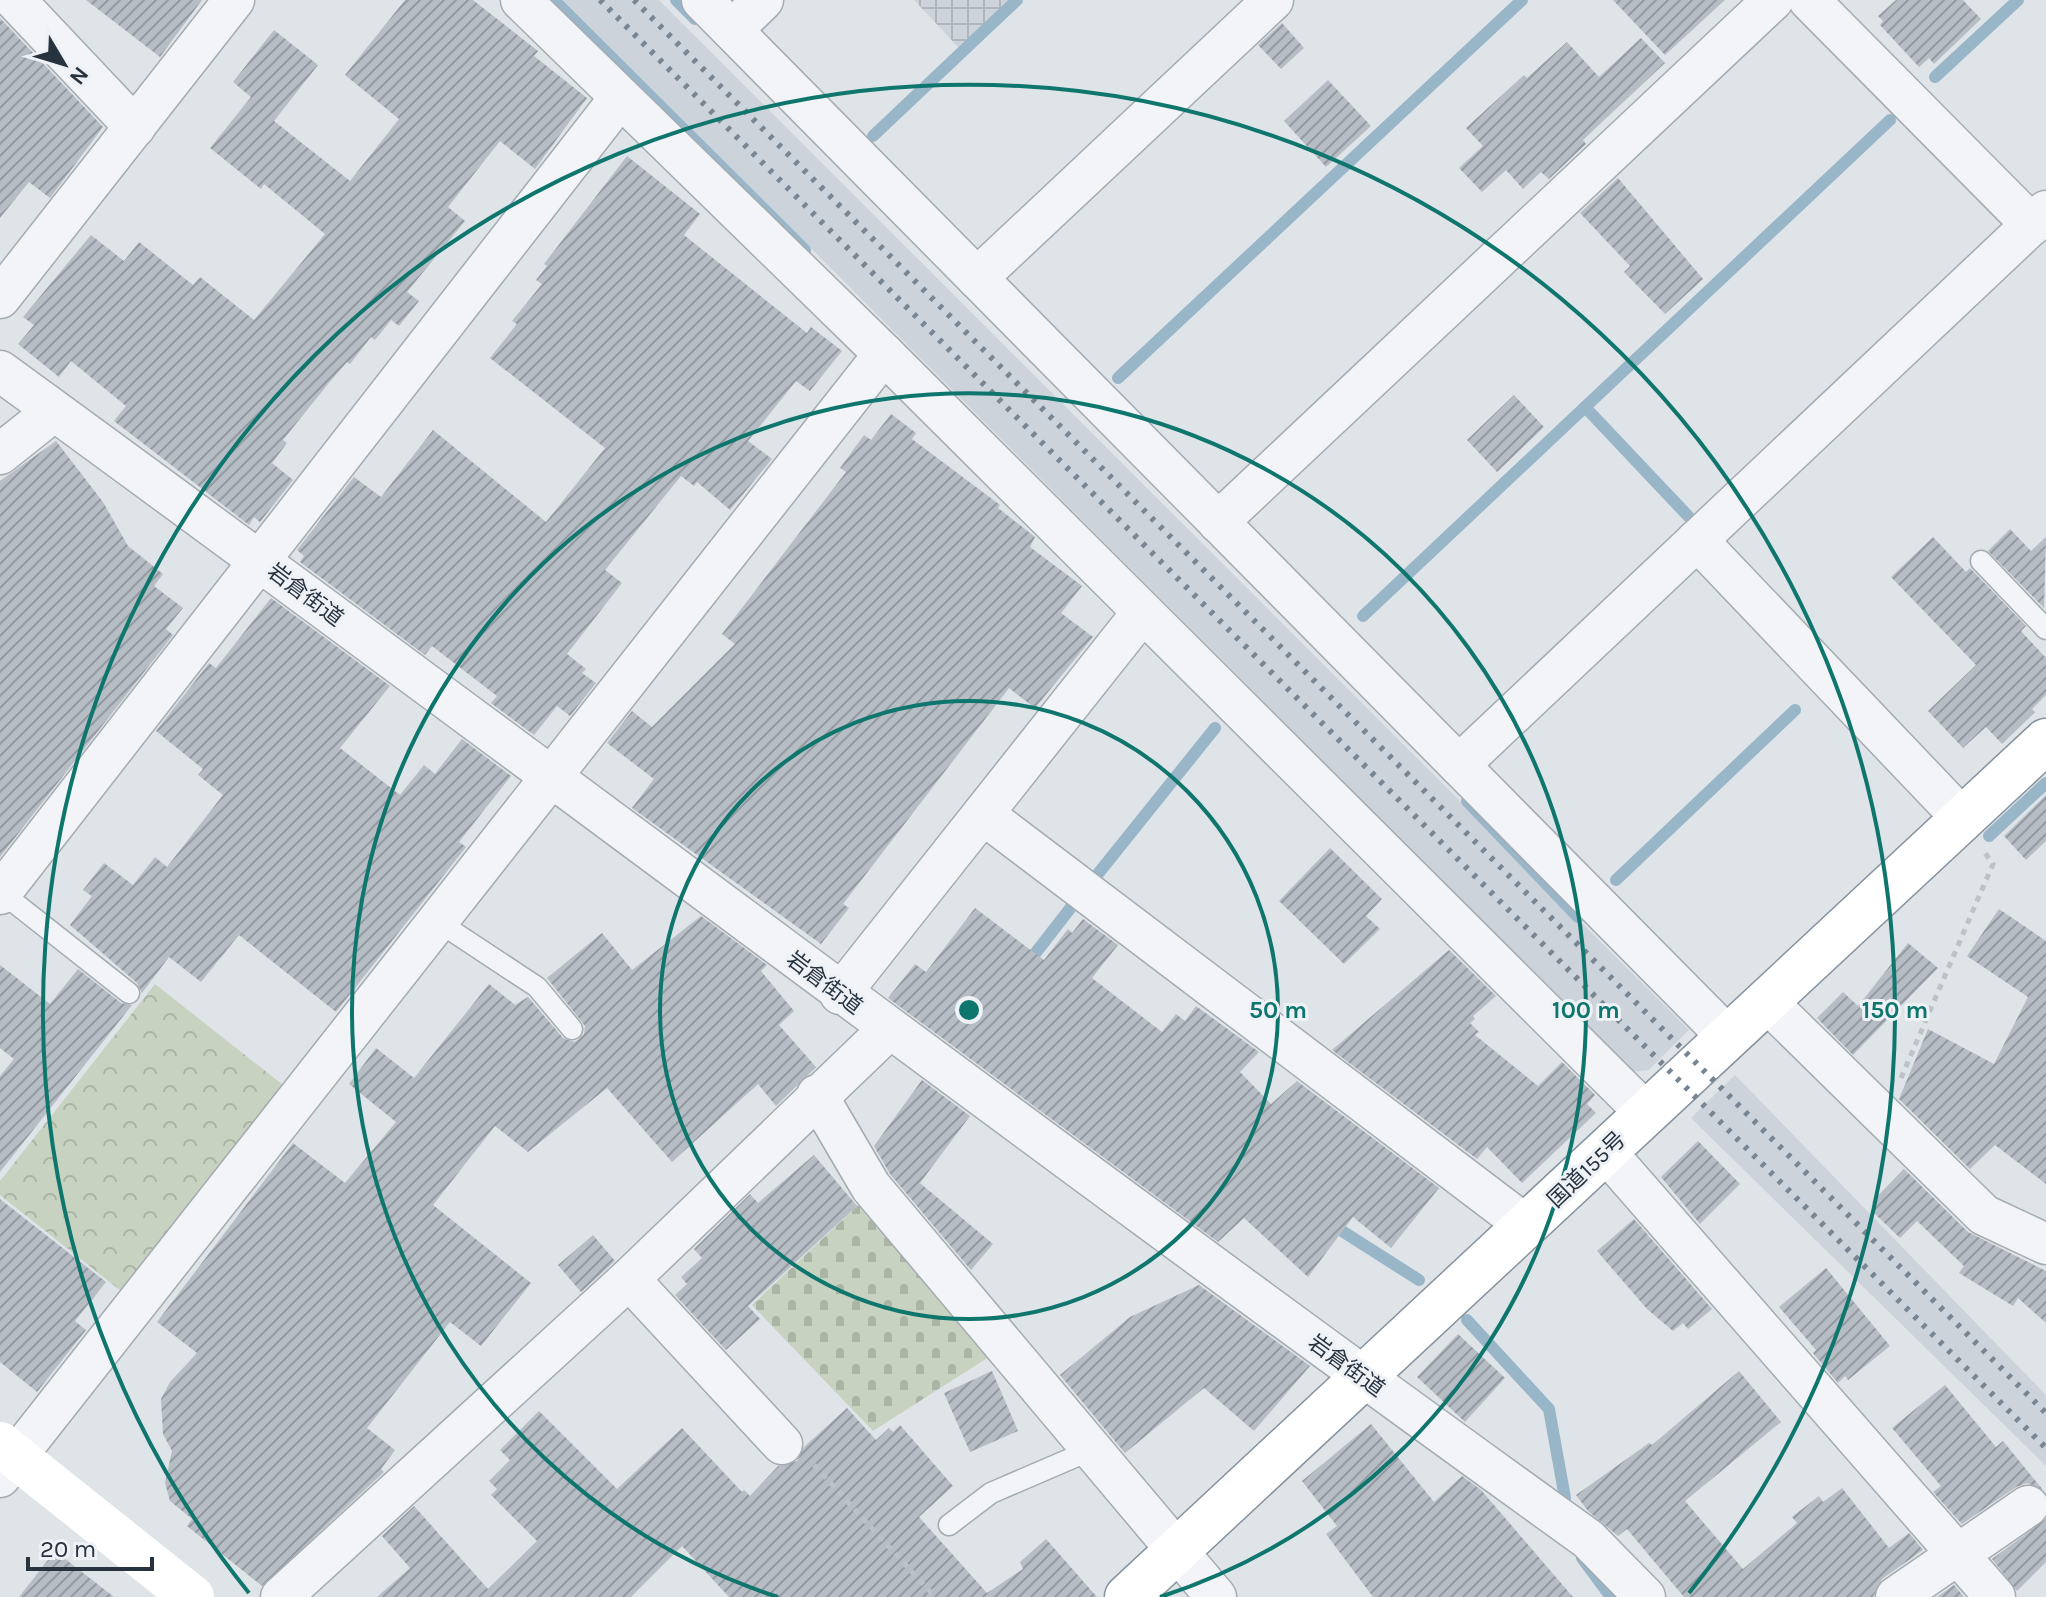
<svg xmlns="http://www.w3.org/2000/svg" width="2046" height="1597" font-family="Karla,'Noto Sans JP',sans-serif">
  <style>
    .built { fill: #cdd3da }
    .industrial { fill: url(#industrial-grid) }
    .forest { fill: url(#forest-crowns) }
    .cemetery { fill: url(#cemetery-stones) }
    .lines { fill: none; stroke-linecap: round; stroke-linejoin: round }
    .stream { stroke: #99b6c9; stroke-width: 12 }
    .building { fill: url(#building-hatch) }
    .service-casing { stroke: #a4abb2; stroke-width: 23 }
    .minor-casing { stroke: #a4abb2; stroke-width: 43 }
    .trunk-casing { stroke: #86939f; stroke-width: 47 }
    .path { stroke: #bdc2c7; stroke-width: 5; stroke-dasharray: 6 6; stroke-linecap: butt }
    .service { stroke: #f2f4f7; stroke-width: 20 }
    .minor { stroke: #f2f4f7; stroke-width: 40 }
    .secondary { stroke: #fff; stroke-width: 44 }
    .trunk { stroke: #fff; stroke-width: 44 }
    .rail { stroke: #788592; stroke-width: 6; stroke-dasharray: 4 8; stroke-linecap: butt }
    .ring { fill: none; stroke: #0f766e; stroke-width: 4 }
    .labels { text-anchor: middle; stroke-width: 6; stroke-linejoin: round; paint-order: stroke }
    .street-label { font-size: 22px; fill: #283340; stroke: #eef2f6 }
    .centre { fill: #0f766e; stroke: #eef2f6; stroke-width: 4 }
    .ring-label { font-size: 24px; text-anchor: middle; font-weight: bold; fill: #0f766e; stroke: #eef2f6; stroke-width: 6; stroke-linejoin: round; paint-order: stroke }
  </style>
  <defs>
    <pattern id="industrial-grid" width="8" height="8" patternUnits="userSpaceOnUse" patternTransform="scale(2)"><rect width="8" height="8" fill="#cdd3da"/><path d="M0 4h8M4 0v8" fill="none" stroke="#b0b6bc"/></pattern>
    <pattern id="forest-crowns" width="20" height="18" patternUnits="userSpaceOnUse" patternTransform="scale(2)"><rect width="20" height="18" fill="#c7d2c0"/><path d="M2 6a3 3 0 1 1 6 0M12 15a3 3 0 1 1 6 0" fill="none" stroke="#abb5a6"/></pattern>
    <pattern id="cemetery-stones" width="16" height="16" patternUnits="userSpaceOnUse" patternTransform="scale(2)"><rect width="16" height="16" fill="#c7d2c0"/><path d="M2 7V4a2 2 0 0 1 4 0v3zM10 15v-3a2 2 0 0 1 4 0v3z" fill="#abb5a6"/></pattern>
    <pattern id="building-hatch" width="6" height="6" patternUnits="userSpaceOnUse" patternTransform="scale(2)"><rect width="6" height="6" fill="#b6bdc5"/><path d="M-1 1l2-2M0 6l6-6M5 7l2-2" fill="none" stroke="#949aa1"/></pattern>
  </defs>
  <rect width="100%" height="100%" fill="#dfe4e8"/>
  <!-- built -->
  <g class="built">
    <path d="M563 0H659L1689 1030 1649 1070 1621 1073 1250 688Z"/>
    <path d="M1735 1075 2046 1395V1466L1691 1118Z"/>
  </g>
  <!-- industrial -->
  <path class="industrial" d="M914 0H1010L959 48Z"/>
  <!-- forest -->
  <path class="forest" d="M155 984 283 1085 121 1291 0 1195V1181Z"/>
  <!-- cemetery -->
  <path class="cemetery" d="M867 1197 995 1353 873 1431 752 1305Z"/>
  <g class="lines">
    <!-- stream -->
    <g class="stream">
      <path d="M554 0 805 250"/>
      <path d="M676 0 695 19"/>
      <path d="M1935 77 2018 0"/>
      <path d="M873 136 1017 0"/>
      <path d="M1118 378 1522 0"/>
      <path d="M1585 407 1689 517"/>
      <path d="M1363 616 1890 120"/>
      <path d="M1467 801 1578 917"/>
      <path d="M1989 836 2046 783"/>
      <path d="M1097 875 1215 728"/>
      <path d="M1616 880 1795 710"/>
      <path d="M1027 964 1072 906"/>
      <path d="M1331 1224 1419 1280"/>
      <path d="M1467 1320 1549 1409 1565 1498"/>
      <path d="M1582 1558 1611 1597"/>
    </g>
  </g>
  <!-- building -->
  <g class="building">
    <path d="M86 0H202L160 57Z"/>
    <path d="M405 0H473L538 51 534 56 587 98 535 169 500 141 448 207 465 221 407 292 419 301 399 326 391 320 375 340 371 337 350 364 347 362 328 384 283 440 287 443 272 463 293 480 260 522 254 517 249 525 114 421 126 406 71 361 59 377 18 344 34 325 23 317 91 235 124 261 139 242 193 285 200 277 254 320 325 234 264 184 261 189 210 148 251 97 233 82 274 30 318 65 274 121 350 181 399 119 345 75Z"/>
    <path d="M1613 0H1725L1665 55Z"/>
    <path d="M1896 0H1963L1981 19 1934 64 1929 58 1919 67 1880 25 1883 21 1878 16Z"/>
    <path d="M0 18 103 127 50 198 29 182 0 218Z"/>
    <path d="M1282 23 1304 48 1281 69 1258 45Z"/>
    <path d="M1641 38 1665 63 1583 140 1586 144 1549 179 1541 172 1523 189 1506 170 1482 192 1459 168 1483 146 1466 128 1524 75 1527 78 1567 42 1599 77Z"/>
    <path d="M1328 80 1371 126 1326 167 1284 121Z"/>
    <path d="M627 156 700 214 684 235 807 333 811 327 842 351 810 391 796 381 748 441 772 459 730 510 697 482 694 486 681 476 605 570 622 583 567 654 586 669 582 673 596 683 570 716 557 706 534 735 491 703 497 696 432 646 425 655 300 562 304 556 297 550 354 477 381 497 433 430 546 522 605 448 490 358 517 324 512 321 542 284 536 280 547 266 544 264Z"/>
    <path d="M1618 178 1703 279 1665 314 1624 272 1630 266 1580 213Z"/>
    <path d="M1514 395 1544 427 1497 472 1467 440Z"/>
    <path d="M891 414 916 433 912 439 1000 505 998 508 1035 537 1030 547 1082 586 1061 613 1093 637 1035 708 1009 688 843 904 849 908 821 944 632 808 654 779 607 743 632 711 652 727 735 644 722 634 846 472 840 468 864 435 871 440Z"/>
    <path d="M56 441 103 502 128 546 163 574 154 586 183 608 166 629 173 635 0 857V481Z"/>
    <path d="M2010 529 2031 551 2046 537 2044 608 1988 551Z"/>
    <path d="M1933 537 1966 572 1970 568 2026 626 2021 631 2046 658V695L2032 709 2035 712 2002 744 1986 727 1963 748 1928 711 1976 665 1891 577Z"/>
    <path d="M271 598 390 686 340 748 400 795 424 765 435 774 462 739 511 776 459 842 466 847 336 1012 239 935 201 982 169 957 142 993 137 983 70 925 92 896 83 890 104 863 133 885 155 857 167 867 223 795 198 775 203 769 156 731 209 663 216 668Z"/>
    <path d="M2046 795V841L2026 860 2004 836Z"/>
    <path d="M1330 848 1382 899 1366 916 1380 929 1344 964 1279 901Z"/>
    <path d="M975 908 1044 960 1068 929 1072 933 1083 919 1118 945 1092 978 1162 1032 1176 1014 1185 1021 1196 1006 1259 1052 1240 1072 1271 1104 1297 1081 1439 1188 1391 1248 1353 1217 1308 1277 1244 1218 1218 1242 888 998 915 964 926 972Z"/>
    <path d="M1999 909 2046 941V1184L1995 1145 1970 1169 1899 1099 1928 1029 1994 1064 2028 997 1967 956Z"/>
    <path d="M701 916 767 965 761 971 794 1011 779 1025 816 1067 776 1106 758 1084 672 1162 607 1088 528 1152 495 1126 433 1205 531 1283 481 1346 450 1322 367 1428 395 1450 381 1469 384 1472 262 1586 187 1526 192 1519 170 1501 165 1483 172 1451 163 1434 161 1399 170 1382 197 1353 157 1322 293 1143 345 1183 396 1122 349 1084 376 1048 414 1078 489 984 515 1005 528 997 563 1038 575 1042 584 1034 585 1026 547 978 602 933 632 970Z"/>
    <path d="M1908 943 1938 968 1853 1055 1817 1018 1843 992 1858 1006Z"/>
    <path d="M1449 950 1496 996 1473 1016 1475 1019 1470 1023 1479 1032 1475 1035 1538 1086 1562 1062 1595 1095 1587 1104 1596 1113 1522 1183 1487 1147 1477 1159 1332 1050Z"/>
    <path d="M0 965 50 1004 78 969 121 1003 132 1005 0 1172V1076L14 1059 0 1048Z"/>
    <path d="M922 1080 970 1116 920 1183 993 1244 971 1270 890 1174 874 1146Z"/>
    <path d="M1698 1141 1740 1184 1700 1224 1661 1177Z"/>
    <path d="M814 1155 857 1206 748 1306 760 1319 726 1350 675 1295 687 1284 681 1277 702 1258 694 1249 750 1194 758 1203Z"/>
    <path d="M1904 1169 1968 1232 2046 1271V1323L2018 1298 2013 1306 1959 1273 1964 1266 1917 1221 1900 1238 1871 1210 1875 1206 1872 1202Z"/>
    <path d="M0 1199 106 1282 75 1321 86 1330 37 1392 0 1362Z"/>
    <path d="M1634 1219 1712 1309 1688 1329 1683 1323 1673 1331 1647 1309 1597 1251Z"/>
    <path d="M593 1235 615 1261 581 1292 558 1265Z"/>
    <path d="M1826 1268 1890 1346 1848 1380 1845 1376 1838 1383 1813 1353 1816 1350 1779 1307Z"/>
    <path d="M1199 1285 1310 1366 1254 1431 1204 1388 1125 1453 1060 1375 1130 1317Z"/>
    <path d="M1458 1334 1505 1378 1465 1422 1417 1377Z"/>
    <path d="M992 1371 1018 1431 970 1452 944 1393Z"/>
    <path d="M1739 1371 1781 1422 1685 1501 1743 1569 1797 1523 1792 1517 1819 1496 1823 1502 1842 1488 1889 1548 1909 1533 1923 1550 1882 1579 1873 1597H1684L1627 1529 1618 1536 1588 1511 1576 1495 1649 1443 1652 1445Z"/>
    <path d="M1945 1385 1996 1447 2003 1441 2043 1490 2027 1483 2016 1487 1962 1524 1933 1492 1941 1486 1892 1428Z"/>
    <path d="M847 1408 876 1440 889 1428 893 1432 900 1425 953 1486 919 1517 987 1593 1023 1569 1020 1562 1046 1539 1097 1597H729L682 1546 631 1597H377L410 1568 382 1536 414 1506 488 1589 537 1541 491 1495 497 1489 489 1481 510 1460 500 1450 539 1411 617 1489 682 1428 742 1492 744 1490 750 1496 778 1466 797 1461 804 1447Z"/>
    <path d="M1371 1424 1434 1502 1462 1476 1481 1490 1573 1597H1373L1326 1534 1337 1526 1302 1481Z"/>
    <path d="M2046 1519V1562L2017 1591 1992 1559Z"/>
    <path d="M55 1551 114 1597H19Z"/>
    <path d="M1954 1585 1964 1597H1937Z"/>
  </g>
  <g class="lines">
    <!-- service casing -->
    <g class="service-casing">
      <g id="service">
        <path d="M1981 561 2046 629"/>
        <path d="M1 892 129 993"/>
        <path d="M437 921 537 987 572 1029"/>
        <path d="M949 1525 991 1493 1091 1450"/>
      </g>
    </g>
    <!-- minor casing -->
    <g class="minor-casing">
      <g id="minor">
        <path d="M15 0 135 127"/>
        <path d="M521 0 884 354 1645 1112"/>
        <path d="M702 0 1727 1036"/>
        <path d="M1809 0 2032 225"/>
        <path d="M732 30 763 0"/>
        <path d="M977 278 1273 0"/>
        <path d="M0 298 234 0"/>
        <path d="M0 371C532 758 1054 1155 1588 1539L1645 1597"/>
        <path d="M0 454 54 411"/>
        <path d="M1218 522 1773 0"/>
        <path d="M1697 540 1963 819"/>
        <path d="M1459 765 2046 211"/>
        <path d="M983 814 1527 1226"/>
        <path d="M0 894 619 99"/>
        <path d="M840 994 1142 613"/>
        <path d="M1766 1001 1984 1215 2046 1244"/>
        <path d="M817 1095 871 1187 1216 1597"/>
        <path d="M1605 1151 1995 1597"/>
        <path d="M629 1279 782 1444"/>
        <path d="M0 1477 884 354"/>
        <path d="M281 1597 629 1279 889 1029"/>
        <path d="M1896 1597 2028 1506"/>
      </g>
    </g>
    <!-- trunk casing -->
    <g class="trunk-casing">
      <path id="trunk" d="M1127 1597 2046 741"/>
    </g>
    <!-- path -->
    <g class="path">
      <path d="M1901 1078 1993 864 1985 853"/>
      <path d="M814 1465 935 1597"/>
    </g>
    <!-- service -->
    <use href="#service" class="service"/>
    <!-- minor -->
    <use href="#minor" class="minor"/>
    <!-- secondary -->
    <path class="secondary" d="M0 1444 192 1597"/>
    <!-- trunk -->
    <use href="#trunk" class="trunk"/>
    <!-- rail -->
    <g class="rail">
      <path d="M600 0 2046 1448"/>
      <path d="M634 0 2046 1413"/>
    </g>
  </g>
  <!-- distance rings -->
  <g class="ring">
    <circle cx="969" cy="1010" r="309"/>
    <path d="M778 1597A617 617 0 1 1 1160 1597"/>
    <path d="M249 1593A926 926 0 1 1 1689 1593"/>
  </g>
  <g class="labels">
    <!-- street labels -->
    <g class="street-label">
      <text transform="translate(306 594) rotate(37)" y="8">岩倉街道</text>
      <text transform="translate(825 982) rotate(37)" y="8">岩倉街道</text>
      <text transform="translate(1586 1169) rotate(-44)" y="8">国道155号</text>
      <text transform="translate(1347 1365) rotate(36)" y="8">岩倉街道</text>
    </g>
  </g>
  <circle cx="969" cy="1010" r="12" class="centre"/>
  <g class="ring-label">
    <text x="1278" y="1018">50 m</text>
    <text x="1586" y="1018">100 m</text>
    <text x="1895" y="1018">150 m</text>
  </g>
  <!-- north arrow -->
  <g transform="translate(64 64) rotate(128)" stroke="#eef2f6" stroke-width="6" paint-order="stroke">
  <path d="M0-6L14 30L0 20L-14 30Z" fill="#283340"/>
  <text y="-12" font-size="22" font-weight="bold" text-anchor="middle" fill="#283340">N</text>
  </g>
  <!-- scale -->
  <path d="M28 1557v12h124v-12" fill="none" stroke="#283340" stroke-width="4"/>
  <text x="40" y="1557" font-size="24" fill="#283340" stroke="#eef2f6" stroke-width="6" paint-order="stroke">20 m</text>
</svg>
